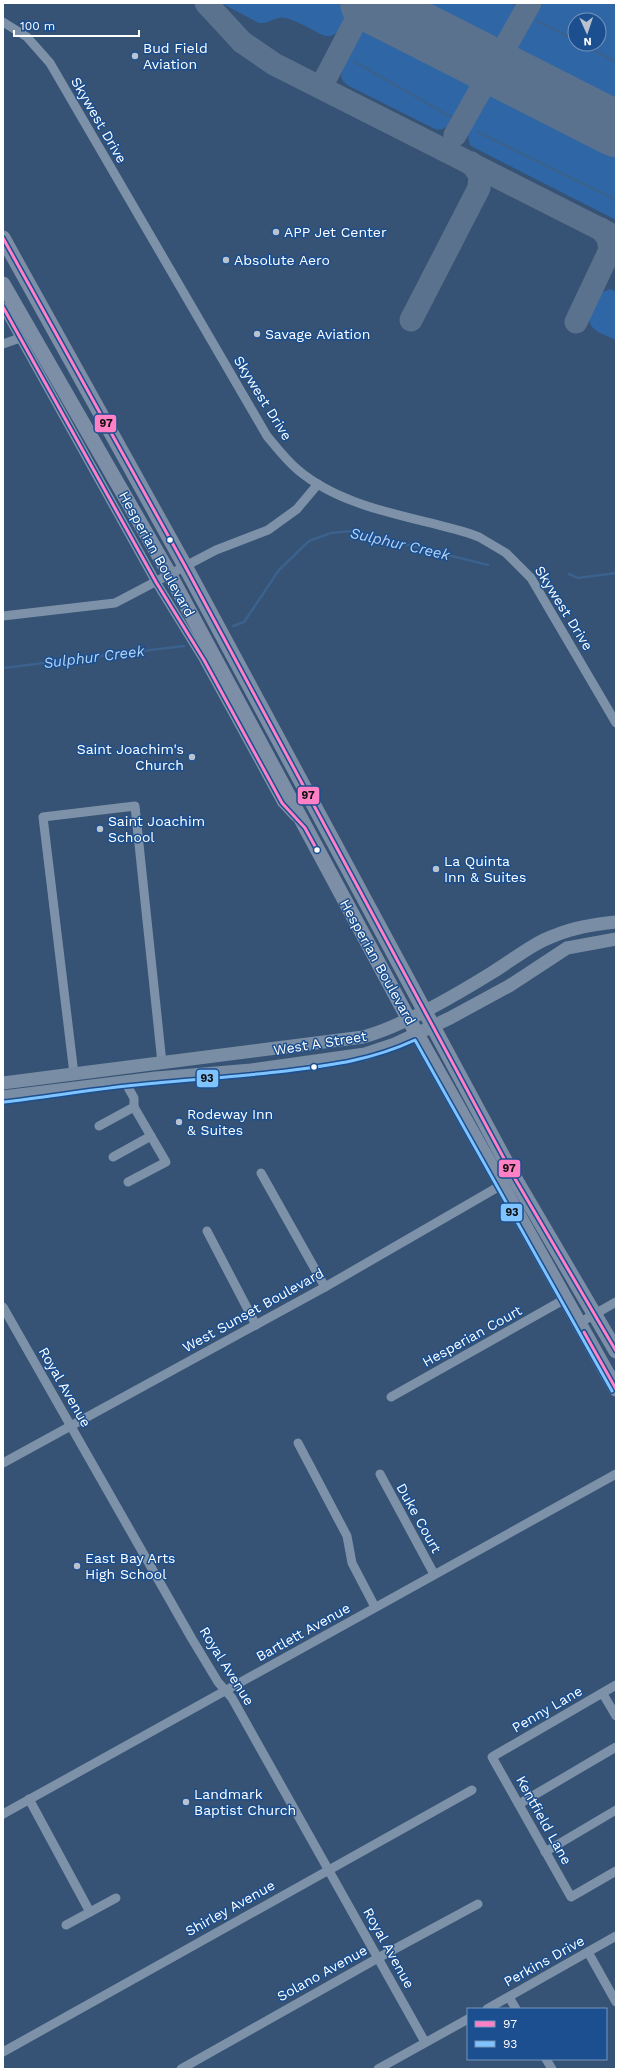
<svg xmlns="http://www.w3.org/2000/svg" width="619" height="2072" font-family="'Work Sans',sans-serif">
  <style>
    .green { fill: #2f66a5; fill-rule: evenodd }
    .lines { fill: none; stroke-linecap: round; stroke-linejoin: round }
    .stream { stroke: #3b618d; stroke-width: 2.5 }
    .taxiway { stroke: #5a728e; stroke-width: 23 }
    .runway { stroke: #5a728e; stroke-width: 56 }
    .street { stroke: #7d92a8; stroke-width: 9 }
    .secondary { stroke: #798da4; stroke-width: 13 }
    .primary { stroke: #7d8ea7; stroke-width: 15 }
    .bus-1-casing { stroke: #1b4f8f; stroke-width: 6 }
    .bus-2-casing { stroke: #1b4f8f; stroke-width: 6 }
    .bus-1 { stroke: #ff80c5; stroke-width: 3 }
    .bus-2 { stroke: #80c4ff; stroke-width: 3 }
    .poi-dot { fill: #b9c2ce; stroke: #1b4f8f; stroke-width: 1.5 }
    .bus-dot { fill: #fff; stroke: #1b4f8f; stroke-width: 1.5 }
    .labels { text-anchor: middle; stroke-width: 3; stroke-linejoin: round; paint-order: stroke }
    .poi-label { font-size: 14px; fill: #fff; stroke: #1b4f8f; text-anchor: start }
    .street-label { font-size: 14px; fill: #fff; stroke: #1b4f8f }
    .water-label { font-size: 15px; font-style: italic; fill: #b5d3f5; stroke: #1b4f8f }
    .line-badge { stroke: #1b4f8f; stroke-width: 1.5 }
    .pale-badge-label { font-size: 11px; text-anchor: middle; font-weight: bold; fill: #111 }
  </style>
  <rect width="100%" height="100%" fill="#365274"/>
  <!-- green -->
  <g class="green">
    <path d="M221 3H356C328 57 329 32 286 18 277 15 269 24 259 23Z"/>
    <path d="M410 3H520L497 46Z"/>
    <path d="M538 3H616V106L510 52ZM575 20H599V44H575Z"/>
    <path d="M365 27 372 28 475 78 451 122C446 128 442 131 435 129L349 86C346 84 343 82 342 79 337 68 355 30 365 27Z"/>
    <path d="M492 87 616 151V220L471 146C460 128 483 102 492 87Z"/>
    <path d="M611 289 616 292V340C606 335 590 332 589 319L599 293Z"/>
  </g>
  <g class="lines">
    <!-- stream -->
    <g class="stream">
      <path d="M512 3 514 4"/>
      <path d="M537 21 575 40"/>
      <path d="M582 44 616 62"/>
      <path d="M355 62 451 117"/>
      <path d="M478 132 616 200"/>
      <path d="M569 574 578 578 616 573"/>
      <path d="M233 626 244 622 279 570 309 541 331 533 352 531 488 565"/>
      <path d="M3 668 184 646"/>
    </g>
    <!-- taxiway -->
    <g class="taxiway">
      <path d="M206 3 242 42 274 64 616 237"/>
      <path d="M321 87 365 3"/>
      <path d="M455 135 485 82C499 65 521 82 537 89L509 73 503 65 501 59 504 49 530 3"/>
      <path d="M411 320 479 188 480 175 471 163"/>
      <path d="M576 322 610 250 608 238 601 229"/>
    </g>
    <!-- runway -->
    <path class="runway" d="M368 3 616 129"/>
    <!-- street -->
    <g class="street">
      <path d="M3 22 27 37 50 63 267 436C277 448 286 460 298 470 344 509 412 516 468 533L479 537 506 553 531 578 616 723"/>
      <path d="M3 307 156 582 204 660 282 803 295 817"/>
      <path d="M3 344 20 338"/>
      <path d="M3 616 115 603 216 550 268 530 297 509 318 484"/>
      <path d="M74 1074 43 817 135 806 162 1063"/>
      <path d="M125 1082 134 1098V1107L166 1162 128 1182"/>
      <path d="M99 1126 134 1107"/>
      <path d="M113 1157 151 1136"/>
      <path d="M261 1173 325 1287"/>
      <path d="M207 1231 256 1325"/>
      <path d="M3 1307 192 1639 218 1682 232 1698 425 2042"/>
      <path d="M579 1323 616 1302"/>
      <path d="M391 1397 565 1299"/>
      <path d="M298 1443 347 1536 352 1563 375 1607"/>
      <path d="M3 1463 325 1287 505 1183"/>
      <path d="M380 1474 434 1574"/>
      <path d="M616 1685 492 1757 571 1897 616 1871"/>
      <path d="M603 1694 616 1716"/>
      <path d="M29 1799 90 1912"/>
      <path d="M519 1804 616 1747"/>
      <path d="M3 1814 616 1474"/>
      <path d="M545 1852 616 1810"/>
      <path d="M66 1925 116 1898"/>
      <path d="M588 1952 616 2002"/>
      <path d="M509 1997 516 2009"/>
      <path d="M487 2009 616 1936"/>
      <path d="M3 2052 472 1790"/>
      <path d="M546 2059 552 2069"/>
      <path d="M181 2069 378 1958 478 1904"/>
      <path d="M378 2069 468 2019"/>
    </g>
    <!-- secondary -->
    <g class="secondary">
      <path d="M3 1083 363 1037C404 1026 456 995 493 972 514 959 533 943 556 935 575 927 596 924 616 922"/>
      <path d="M3 1097 156 1078 251 1070 365 1054 395 1044 450 1018 509 986 567 948 616 939"/>
    </g>
    <!-- primary -->
    <g class="primary">
      <path d="M3 238 185 566 514 1177 616 1351"/>
      <path d="M3 284 170 575 408 1018 616 1389"/>
    </g>
    <!-- bus-1 casing -->
    <g class="bus-1-casing">
      <g id="bus-1">
        <path d="M3 238 185 566 514 1177 616 1351"/>
        <path d="M3 307 156 582 204 660 282 803 305 828 317 850"/>
        <path d="M584 1332 616 1389"/>
      </g>
    </g>
    <!-- bus-2 casing -->
    <g class="bus-2-casing">
      <path id="bus-2" d="M4 1102C55 1096 106 1087 157 1083 201 1079 243 1076 286 1071 333 1065 372 1060 415 1040L612 1391"/>
    </g>
    <!-- bus-1 -->
    <use href="#bus-1" class="bus-1"/>
    <!-- bus-2 -->
    <use href="#bus-2" class="bus-2"/>
  </g>
  <!-- markers -->
  <g class="poi-dot">
    <circle cx="135" cy="56" r="4"/>
    <circle cx="276" cy="232" r="4"/>
    <circle cx="226" cy="260" r="4"/>
    <circle cx="257" cy="334" r="4"/>
    <circle cx="192" cy="757" r="4"/>
    <circle cx="100" cy="829" r="4"/>
    <circle cx="436" cy="869" r="4"/>
    <circle cx="179" cy="1122" r="4"/>
    <circle cx="77" cy="1566" r="4"/>
    <circle cx="186" cy="1802" r="4"/>
  </g>
  <g class="bus-dot">
    <circle cx="170" cy="540" r="3.5"/>
    <circle cx="317" cy="850" r="3.5"/>
    <circle cx="314" cy="1067" r="3.5"/>
  </g>
  <g class="labels">
    <!-- poi labels -->
    <g class="poi-label">
      <text x="143" y="53">Bud Field<tspan x="143" dy="16">Aviation</tspan></text>
      <text x="284" y="237">APP Jet Center</text>
      <text x="234" y="265">Absolute Aero</text>
      <text x="265" y="339">Savage Aviation</text>
      <text x="184" y="754" text-anchor="end">Saint Joachim's<tspan x="184" dy="16">Church</tspan></text>
      <text x="108" y="826">Saint Joachim<tspan x="108" dy="16">School</tspan></text>
      <text x="444" y="866">La Quinta<tspan x="444" dy="16">Inn &amp; Suites</tspan></text>
      <text x="187" y="1119">Rodeway Inn<tspan x="187" dy="16">&amp; Suites</tspan></text>
      <text x="85" y="1563">East Bay Arts<tspan x="85" dy="16">High School</tspan></text>
      <text x="194" y="1799">Landmark<tspan x="194" dy="16">Baptist Church</tspan></text>
    </g>
    <!-- street labels -->
    <g class="street-label">
      <text transform="translate(99 120) rotate(60)" y="5">Skywest Drive</text>
      <text transform="translate(263 398) rotate(58)" y="5">Skywest Drive</text>
      <text transform="translate(157 554) rotate(61)" y="5">Hesperian Boulevard</text>
      <text transform="translate(564 608) rotate(58)" y="5">Skywest Drive</text>
      <text transform="translate(378 962) rotate(61)" y="5">Hesperian Boulevard</text>
      <text transform="translate(320 1043) rotate(-9)" y="5">West A Street</text>
      <text transform="translate(253 1310) rotate(-29)" y="5">West Sunset Boulevard</text>
      <text transform="translate(472 1336) rotate(-29)" y="5">Hesperian Court</text>
      <text transform="translate(65 1387) rotate(60)" y="5">Royal Avenue</text>
      <text transform="translate(419 1518) rotate(61)" y="5">Duke Court</text>
      <text transform="translate(303 1632) rotate(-29)" y="5">Bartlett Avenue</text>
      <text transform="translate(227 1666) rotate(58)" y="5">Royal Avenue</text>
      <text transform="translate(547 1709) rotate(-30)" y="5">Penny Lane</text>
      <text transform="translate(544 1820) rotate(61)" y="5">Kentfield Lane</text>
      <text transform="translate(230 1908) rotate(-29)" y="5">Shirley Avenue</text>
      <text transform="translate(389 1948) rotate(61)" y="5">Royal Avenue</text>
      <text transform="translate(544 1961) rotate(-29)" y="5">Perkins Drive</text>
      <text transform="translate(322 1973) rotate(-29)" y="5">Solano Avenue</text>
    </g>
    <!-- water labels -->
    <g class="water-label">
      <text transform="translate(400 544) rotate(13)" y="5">Sulphur Creek</text>
      <text transform="translate(94 657) rotate(-7)" y="5">Sulphur Creek</text>
    </g>
  </g>
  <g class="line-badge">
    <rect x="94" y="414" width="23" height="19" rx="4" fill="#ff80c5"/>
    <rect x="297" y="786" width="23" height="19" rx="4" fill="#ff80c5"/>
    <rect x="196" y="1069" width="23" height="19" rx="4" fill="#80c4ff"/>
    <rect x="498" y="1159" width="23" height="19" rx="4" fill="#ff80c5"/>
    <rect x="500" y="1203" width="23" height="19" rx="4" fill="#80c4ff"/>
  </g>
  <g class="pale-badge-label">
    <text x="106" y="427">97</text>
    <text x="308" y="799">97</text>
    <text x="207" y="1082">93</text>
    <text x="509" y="1172">97</text>
    <text x="512" y="1216">93</text>
  </g>
  <!-- border -->
  <rect width="619" height="2072" fill="none" stroke="#ffffff" stroke-width="8"/>
  <!-- legend -->
  <rect x="467" y="2008" width="140" height="52" fill="#1b4f8f" stroke="#7695bc"/>
  <rect x="475" y="2021" width="20" height="6" fill="#ff80c5" stroke="#7695bc"/>
  <text x="503" y="2028" font-size="12" fill="#ffffff">97</text>
  <rect x="475" y="2041" width="20" height="6" fill="#80c4ff" stroke="#7695bc"/>
  <text x="503" y="2048" font-size="12" fill="#ffffff">93</text>
  <!-- north arrow -->
  <g transform="translate(587 32) rotate(177)"><circle r="19" fill="#1b4f8f" stroke="#7695bc"/>
  <path d="M0-3L7 15L0 10L-7 15Z" fill="#b9c2ce"/>
  <text y="-6" font-size="11" font-weight="bold" text-anchor="middle" fill="#ffffff">N</text>
  </g>
  <!-- scale -->
  <path d="M14 30v6h125v-6" fill="none" stroke="#ffffff" stroke-width="2"/>
  <text x="20" y="30" font-size="12" fill="#ffffff" stroke="#1b4f8f" stroke-width="3" paint-order="stroke">100 m</text>
</svg>
